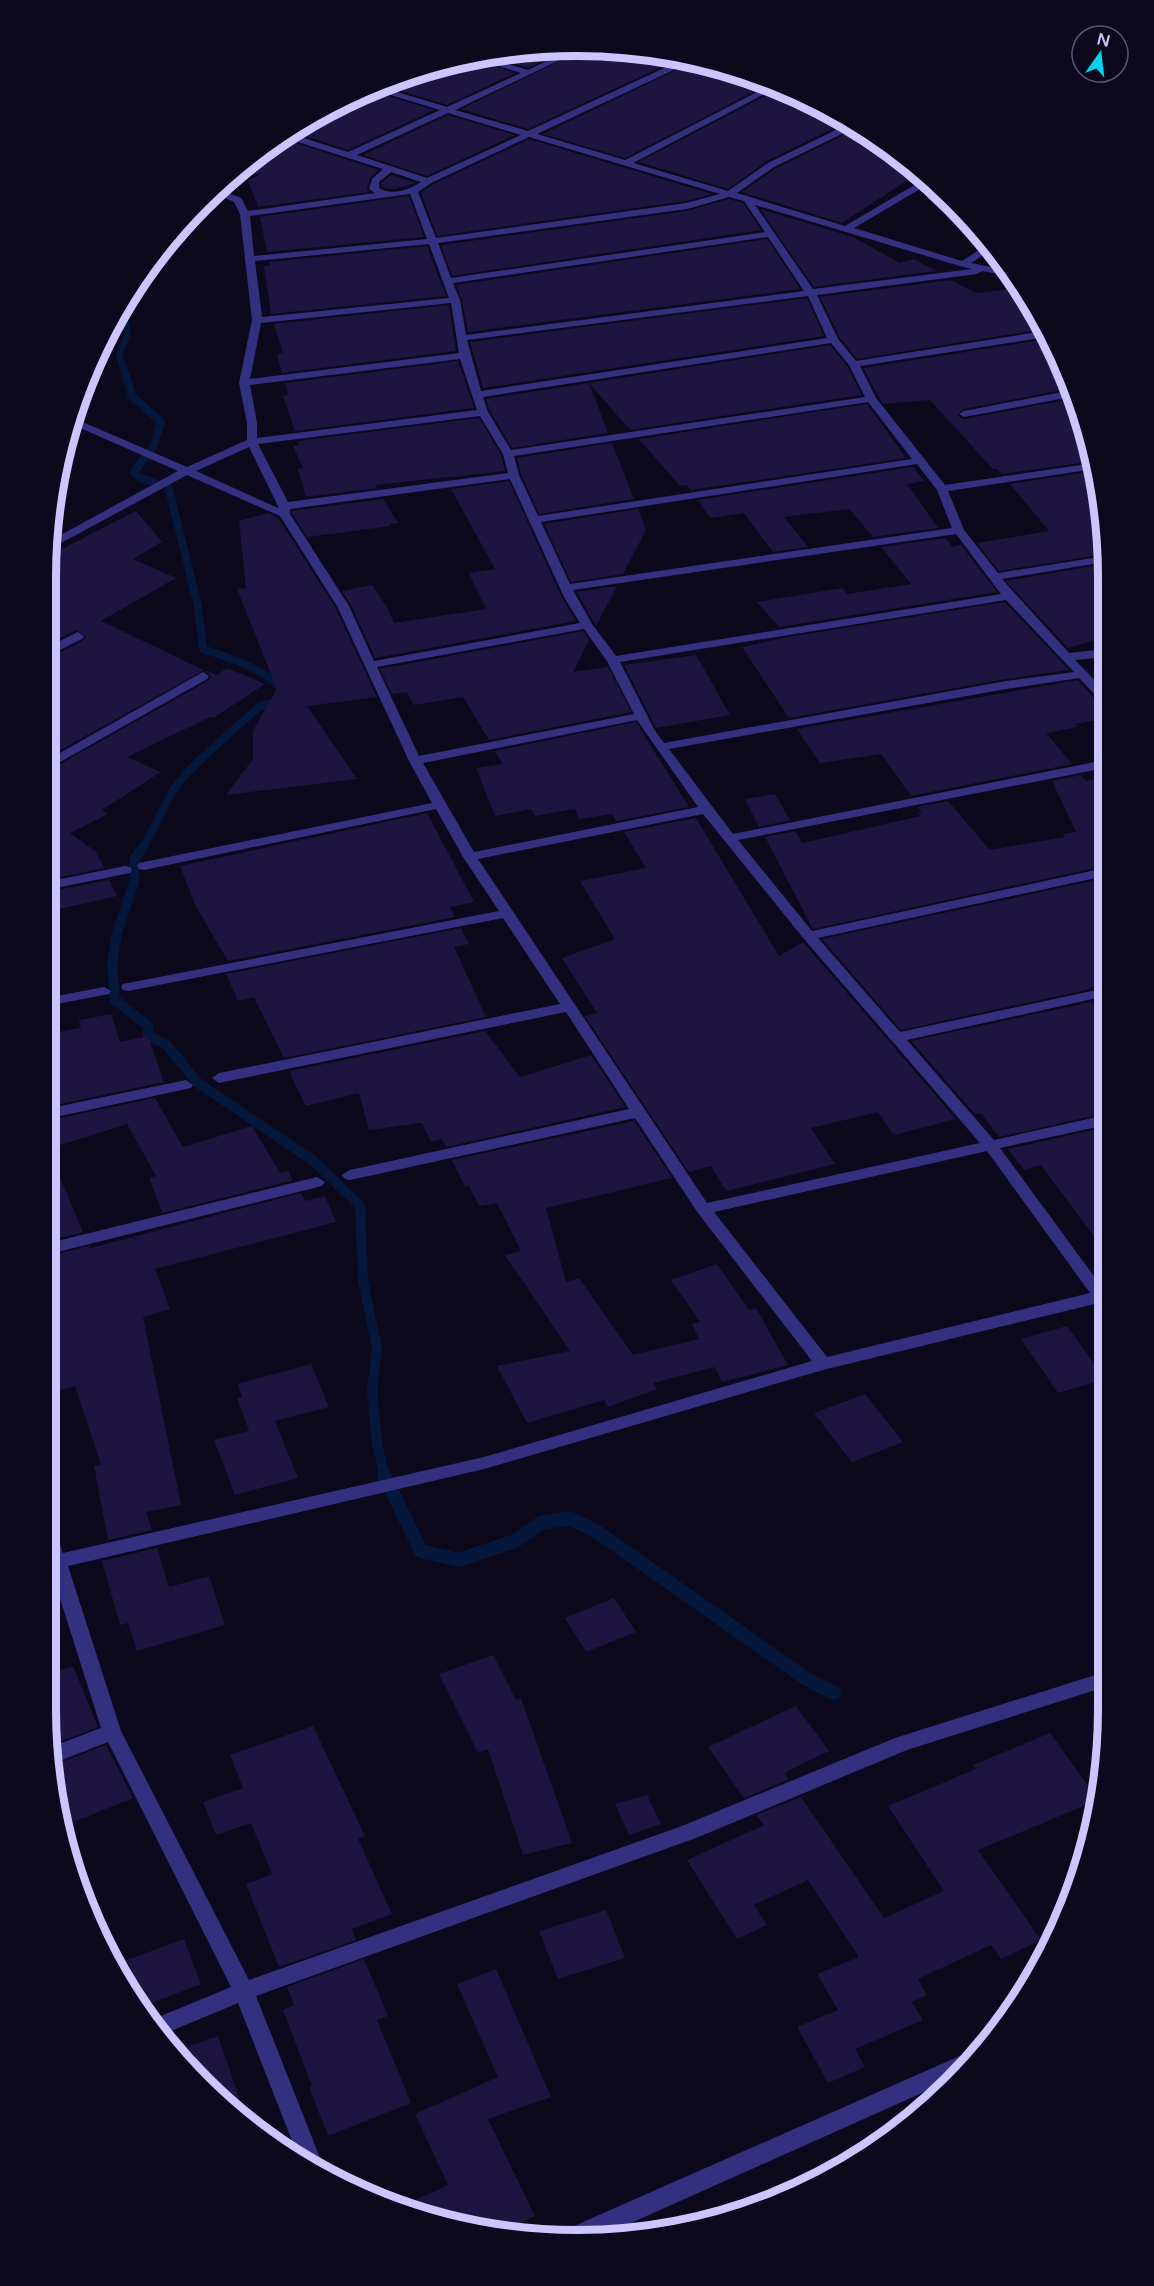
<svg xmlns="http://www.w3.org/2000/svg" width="1154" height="2286" font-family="'Varela Round',sans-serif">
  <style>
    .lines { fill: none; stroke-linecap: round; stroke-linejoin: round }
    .stream-far3 { stroke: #05173a; stroke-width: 6 }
    .stream-far2 { stroke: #05173a; stroke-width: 8 }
    .stream-far1 { stroke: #05173a; stroke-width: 10 }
    .stream { stroke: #05173a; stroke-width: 14 }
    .building { fill: #1d143f }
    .minor { fill: #343080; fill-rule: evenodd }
    .rim { fill: none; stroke: #ccc5ff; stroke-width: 8 }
  </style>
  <rect width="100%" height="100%" fill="#0d091c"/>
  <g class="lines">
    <!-- stream-far3 -->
    <path class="stream-far3" d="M118 313C134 331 127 335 119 355L124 371"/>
    <!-- stream-far2 -->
    <g class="stream-far2">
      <path d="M124 370 132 396 161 422 153 447 134 472 140 478 154 482"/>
      <path d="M139 853C156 830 163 801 181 780 204 753 234 730 260 706L274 703 279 695V685C257 666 230 658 203 649L198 607 168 485"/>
    </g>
    <!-- stream-far1 -->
    <path class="stream-far1" d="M140 851 135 858 134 882 117 933 112 962 115 1000 148 1026V1036L166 1044 198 1083 314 1161 360 1206 363 1281 377 1348 372 1390 377 1444 385 1477"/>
    <!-- stream -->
    <path class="stream" d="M384 1475 421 1551 459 1560 515 1541 541 1523 569 1518 596 1531 805 1678 834 1693"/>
  </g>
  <!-- building -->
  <g class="building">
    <path d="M611 46 681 58 528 129 461 109 589 47Z"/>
    <path d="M570 48 528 68 485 55 507 50Z"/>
    <path d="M471 58 515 73 447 105 381 85 404 74 411 77 431 68Z"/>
    <path d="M697 60 714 63 769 84 625 158 543 134Z"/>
    <path d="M780 88 812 100 846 122 767 161 728 189 639 162Z"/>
    <path d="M369 90 434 110 348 150 290 131 311 116Z"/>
    <path d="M448 115 515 135 427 176 363 155Z"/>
    <path d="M856 129 920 172 842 223 742 192 775 169Z"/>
    <path d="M280 138 379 170 370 178 367 188 369 192 258 207 248 180 260 175 239 168Z"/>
    <path d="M529 139 712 194 686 201 437 236 421 193 432 185Z"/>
    <path d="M391 175 416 183 395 189 381 187V183Z"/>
    <path d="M409 196 424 237 267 252 260 217Z"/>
    <path d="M729 199 743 203 761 230 452 276 441 245 687 211Z"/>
    <path d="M760 209 853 237 900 263 914 259 936 271 814 287Z"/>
    <path d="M767 239 800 289 468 332 462 300 456 285Z"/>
    <path d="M427 246 446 296 271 314 264 266H270L269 262Z"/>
    <path d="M951 280 976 293 1022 288 1043 329 857 359 840 338 820 297Z"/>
    <path d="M807 298 824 336 483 388 470 342Z"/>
    <path d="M449 305 456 351 282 373 277 354 283 353 274 324Z"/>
    <path d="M1048 339 1072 388 964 409 957 415 964 419 1077 398 1094 461 1002 474 997 469H993L930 400 883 404 863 368Z"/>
    <path d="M830 345 847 366 862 395 630 430 589 383Z"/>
    <path d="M458 361 474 408 295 431 283 396 288 395 285 383Z"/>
    <path d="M589 383 608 433 512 448 490 411 486 399Z"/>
    <path d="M867 404 906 458 691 490 687 485 680 486 639 439Z"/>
    <path d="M479 418 501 455 505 471 375 485 377 488 306 497 298 469 303 468 293 446 299 445 298 441Z"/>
    <path d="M612 443 634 499 539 514 521 474 517 458Z"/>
    <path d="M913 467 924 481 907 484 938 528 873 537 849 509 784 517 808 547 773 552 744 513 710 518 698 500Z"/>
    <path d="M1096 471 1104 508 1105 554 999 571 977 543 1049 531 1010 484Z"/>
    <path d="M509 481 562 598 576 621 375 658 351 605 342 591 372 585 387 607 394 623 486 609 469 573 495 569 451 489Z"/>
    <path d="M383 499 398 523 390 524 391 526 307 537 292 513V511Z"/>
    <path d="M638 509 646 530 623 574 571 582 544 524Z"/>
    <path d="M136 511 162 542 133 559 176 578 101 621 204 670 46 758V659L83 641 86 636 77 630 46 645V557Z"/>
    <path d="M268 513 278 518 335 607 377 697 307 706 357 779 226 795 253 759V731L277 689 237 589 246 588 239 521Z"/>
    <path d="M946 538 952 547 961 545 997 592 779 627 757 602 842 588 847 594 911 584 881 547Z"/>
    <path d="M1105 564V637L1068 648 1006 581Z"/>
    <path d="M617 586 596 626 577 592Z"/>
    <path d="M1005 602 1069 670 1006 679 789 718 742 647 788 637Z"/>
    <path d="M583 631 589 640 573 672 608 667 631 712 489 740 463 697 414 705 407 692 392 694 380 669Z"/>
    <path d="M696 655 730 715 656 728 624 665Z"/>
    <path d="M227 668 265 684 213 718 210 717 127 757 161 772 102 810 108 814 70 833 96 852 104 868 46 880V772L208 681 211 676 205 670 217 675Z"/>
    <path d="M1078 680 1105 711V719L1075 724 1078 727 1046 733 1072 764 911 796 881 754 820 763 797 729Z"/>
    <path d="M636 722 689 807 616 821 612 814 579 819 575 809 535 816 531 809 495 816 476 768 502 764 495 751Z"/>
    <path d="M1081 775 1086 781 1105 777V866L813 929 765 837 796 831 802 843 921 816 918 813H922L918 807 948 801 990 850 1065 837 1063 834 1076 832 1052 781Z"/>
    <path d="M775 794 790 820 759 827 745 799Z"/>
    <path d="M427 813 474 902 450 907 455 917 228 961 196 907 180 866Z"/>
    <path d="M696 818 779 956 803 942 956 1119 894 1135 878 1112 811 1128 835 1164 726 1191 711 1166 689 1172 585 1016 597 1013 562 958 615 939 580 881 646 868 624 832Z"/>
    <path d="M1106 878V983L1082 991 901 1030 822 939Z"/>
    <path d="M109 880 117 896 46 912V892Z"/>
    <path d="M461 928 469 944 454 947 486 1017 284 1058 254 997 238 1001 226 974Z"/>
    <path d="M1091 1002 1106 1021V1113L999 1137 981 1113 975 1114 911 1041Z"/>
    <path d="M111 1014 120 1042 148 1036 164 1082 46 1107V1072L56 1070 47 1034 81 1028 79 1020Z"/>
    <path d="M485 1031 520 1077 591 1055 625 1107 446 1147 442 1139 431 1142 422 1123 369 1130 359 1093 306 1106 291 1076 290 1071Z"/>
    <path d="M155 1098 183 1147 252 1126 280 1173 288 1171 293 1180 163 1213 149 1178 156 1176 127 1124 48 1149 83 1232 45 1242 46 1121Z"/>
    <path d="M634 1121 672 1178 546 1208 566 1282 579 1278 633 1355 699 1339 692 1324 700 1322 671 1280 717 1264 749 1310 756 1308 788 1365 722 1382 715 1367 653 1383 657 1389 608 1407 604 1400 527 1423 497 1366 570 1351 505 1255 521 1251 497 1203 479 1206 469 1186 465 1187 452 1160Z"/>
    <path d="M1106 1127V1194L1107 1254 1041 1165 1024 1170 1008 1149Z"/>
    <path d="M301 1193 306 1201 325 1196 336 1222 155 1269 170 1309 143 1317 181 1505 146 1512 152 1530 108 1540 94 1466 101 1465 75 1386 45 1394V1257L89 1246 90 1248Z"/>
    <path d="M1067 1326 1105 1379 1058 1393 1021 1339Z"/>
    <path d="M311 1364 329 1407 275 1421 298 1478 235 1495 214 1440 249 1431 237 1398 242 1397 238 1384Z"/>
    <path d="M865 1394 903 1442 852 1462 814 1413Z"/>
    <path d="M157 1548 169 1587 209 1576 225 1625 137 1651 128 1623 120 1625 102 1561Z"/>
    <path d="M614 1598 636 1632 586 1652 565 1618Z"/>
    <path d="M493 1655 516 1700 521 1698 572 1843 523 1855 488 1749 478 1753 439 1674Z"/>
    <path d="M73 1666 98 1727 51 1745 45 1709V1676Z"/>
    <path d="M796 1706 829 1751 784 1773 789 1779 744 1798 708 1747Z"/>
    <path d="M313 1726 365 1836 358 1839 392 1914 352 1929 356 1940 279 1967 246 1884 272 1874 251 1823 216 1835 203 1802 243 1788 230 1755Z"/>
    <path d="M1050 1733 1098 1800 978 1850 1041 1940 1001 1959 991 1945 918 1979 927 1995 912 2002 923 2020 855 2049 865 2067 828 2083 797 2027 838 2010 817 1974 859 1957 808 1880 754 1905 767 1925 737 1939 687 1860 764 1825 756 1815 801 1797 884 1918 944 1891 888 1806 976 1769 973 1765Z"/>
    <path d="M106 1745 133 1798 64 1826 54 1765Z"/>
    <path d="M647 1795 661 1824 629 1835 615 1804Z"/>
    <path d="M606 1910 625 1958 558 1979 539 1931Z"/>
    <path d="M184 1939 201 1984 144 2006 127 1960Z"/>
    <path d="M364 1959 388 2016 377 2020 411 2103 328 2136 309 2087 312 2086 283 2010 294 2005 287 1987Z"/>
    <path d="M496 1969 551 2097 488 2119 535 2216 501 2232 473 2231 398 2208 448 2185 415 2114 498 2077 457 1984Z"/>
    <path d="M218 2036 246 2118 175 2052Z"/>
  </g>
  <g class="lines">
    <!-- minor -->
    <g class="minor">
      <path d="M576 47H587L455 110 528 131 686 58 695 60 537 134 625 160 771 85 778 87 633 163 728 191 768 163 848 124 854 128 774 167 737 193 845 226 928 177 932 182 854 228 962 261 987 245 991 250 971 263 1011 271 1016 277 982 271 977 274 817 295 838 339 856 361 1044 331 1047 337 860 366 876 398 945 485 1094 463 1095 469 948 491 964 530 998 573 1105 556V562L1002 579 1069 653 1105 649V657L1075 660 1105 691V702L1101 701 1079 678 1006 689 669 749 733 834 1105 760V768L738 840 812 931 1105 868V876L818 938 900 1032 1106 988V996L907 1040 994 1140 1106 1115V1125L1000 1148 1104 1290 1107 1289V1301L823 1370 484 1469 68 1566 121 1731 249 1980 682 1826 895 1738 1108 1671V1686L907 1750 696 1838 256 1996 324 2168 322 2173 300 2161 238 2003 159 2036 149 2021 231 1987 108 1742 54 1763 51 1747 101 1728 51 1570 45 1571 47 1557 45 1516 51 1518 63 1553 484 1457 812 1361 698 1213 635 1118 350 1180 345 1179 342 1175 350 1170 629 1109 566 1012 219 1083 212 1078 219 1073 560 1004 503 918 128 991 123 990 121 987 123 984 128 983 499 911 463 857 436 809 144 870 139 869 137 866 139 863 144 862 432 803 409 761 337 606 280 516 187 475 50 549 46 550V543L178 471 69 423 71 417 187 467 247 440V423L239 383 252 320 240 214 234 202 212 192 216 188 241 198 248 211 375 193 369 189 372 179 383 169 282 137 288 133 348 152 440 110 371 89 377 86 447 107 521 73 473 58 481 56 528 70ZM448 113 521 135 427 178 357 155ZM529 137 720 194 686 203 436 238 418 192 431 183ZM391 172 421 182C409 190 392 196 379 188V182ZM410 194 427 239 254 256 250 216ZM729 197 744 201 765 232 451 278 438 243 687 209ZM755 205 960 266 972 269 813 289ZM768 237 804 291 466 335 460 300 453 283ZM429 244 449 298 262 317 255 261ZM808 296 827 338 481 391 467 340ZM451 303 459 353 250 379 261 323ZM831 343 849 365 865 397 511 450 488 412 483 397ZM460 359 477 410 257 438V423L250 385ZM868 402 912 459 538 516 519 475 514 456ZM480 416 503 454 508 473 288 502 258 444ZM249 447 278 506V508L196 471ZM917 464 937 490 952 528 570 584 541 522ZM510 479 564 597 580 623 374 661 349 606 290 514V509ZM956 534 1001 594 616 656 592 624 573 590ZM1006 600 1074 672 1006 681 664 743 654 729 620 662ZM584 629 607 661 634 714 419 756 377 667ZM637 720 698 807 474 852 423 763ZM703 814 804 939 980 1143 707 1203 478 859ZM987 1151 1090 1293 827 1357 714 1212Z"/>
      <path d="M1073 390 1076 396 964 417 959 414 964 411Z"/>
      <path d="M78 632 84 636 82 639 46 657V648Z"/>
      <path d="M203 672 209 676 207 679 46 770V761Z"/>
      <path d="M125 866 130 867 132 870 130 873 46 890V882Z"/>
      <path d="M104 987 111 991 109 994 46 1006V998Z"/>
      <path d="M186 1080 193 1085 191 1088 46 1119V1109Z"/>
      <path d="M317 1177 325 1182 322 1186 45 1255V1244Z"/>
      <path d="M971 2051 976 2053 960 2076 604 2235 571 2234 574 2226Z"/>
    </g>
  </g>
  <!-- crop -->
  <path d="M0 0H1154V2286H0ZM577 56H577A521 521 0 0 1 1098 577V1709A521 521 0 0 1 577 2230H577A521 521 0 0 1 56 1709V577A521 521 0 0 1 577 56Z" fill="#0d091c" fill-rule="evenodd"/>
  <path class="rim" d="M577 56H577A521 521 0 0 1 1098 577V1709A521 521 0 0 1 577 2230H577A521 521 0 0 1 56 1709V577A521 521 0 0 1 577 56Z"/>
  <!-- north arrow -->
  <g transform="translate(1100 54) rotate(14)"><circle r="28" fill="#0d091c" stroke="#595477" stroke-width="1.5"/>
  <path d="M0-4.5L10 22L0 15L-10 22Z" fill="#00d4f0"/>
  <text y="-9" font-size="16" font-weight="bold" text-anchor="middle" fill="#ccc5ff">N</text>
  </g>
</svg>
